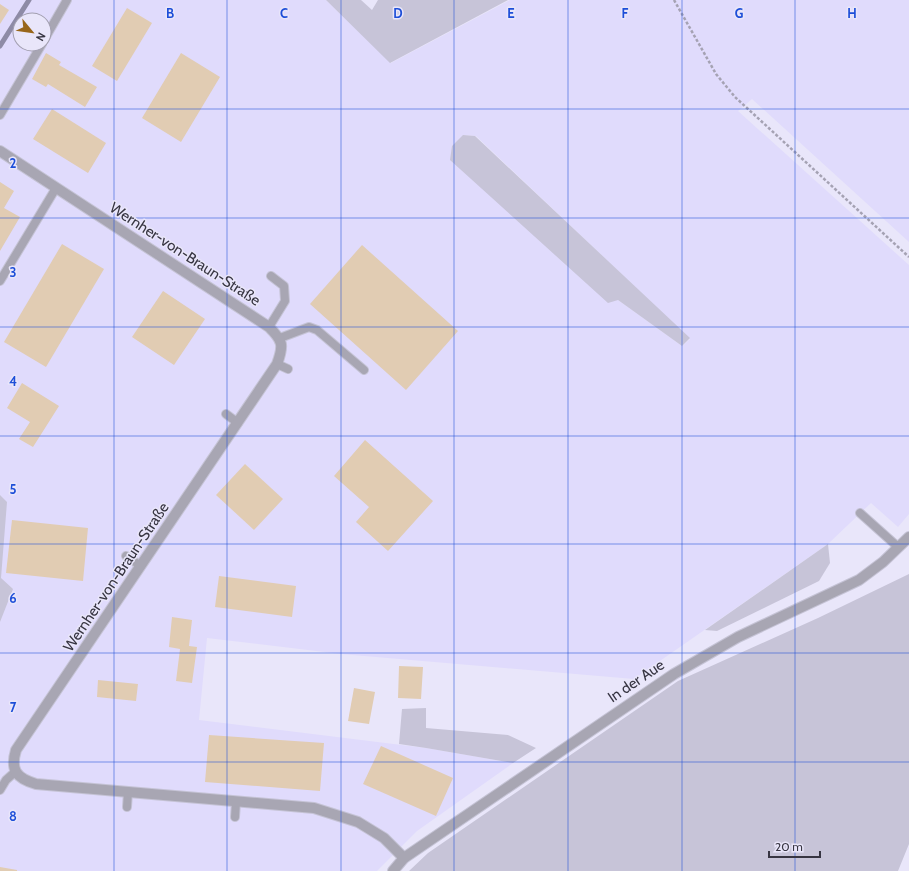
<svg xmlns="http://www.w3.org/2000/svg" width="909" height="871" font-family="Cabin,sans-serif">
  <style>
    .built { fill: #e0dbfc; fill-rule: evenodd }
    .green { fill: #c7c4d8 }
    .lines { fill: none; stroke-linecap: round; stroke-linejoin: round }
    .stream { stroke: #8e8ba6; stroke-width: 5 }
    .building { fill: #e1ccb3 }
    .service-casing { stroke: #c5c3d5; stroke-width: 10 }
    .minor-casing { stroke: #c5c3d5; stroke-width: 12 }
    .path { stroke: #a5a2b3; stroke-width: 2.5; stroke-dasharray: 3 2; stroke-linecap: butt }
    .service { stroke: #a8a6b3; stroke-width: 8 }
    .minor { stroke: #a8a6b3; stroke-width: 10 }
    .grid { fill: none; stroke: #1d4ed8; stroke-width: 1; stroke-opacity: 0.55 }
    .labels { text-anchor: middle; stroke-width: 3; stroke-linejoin: round; paint-order: stroke }
    .street-label { font-size: 15px; fill: #373542; stroke: #e9e6fa }
    .grid-label { font-size: 13px; text-anchor: middle; font-weight: bold; fill: #1d4ed8; stroke: #e9e6fa; stroke-width: 3; stroke-linejoin: round; paint-order: stroke }
  </style>
  <rect width="100%" height="100%" fill="#e9e6fa"/>
  <!-- built -->
  <path class="built" d="M0 0H326L391 63 510 0H909V242L752 99 738 111 909 265V514L898 527 871 503 828 544 634 679 341 654 207 638 199 720 426 748 513 763 417 831 377 871H0ZM20 20H44V44H20ZM463 135 476 136 690 339 682 346 618 300Z"/>
  <!-- green -->
  <g class="green">
    <path d="M326 0H361L372 10 378 0H508L390 63Z"/>
    <path d="M463 135 475 136 690 338 682 346 618 300 608 303 450 160 452 146Z"/>
    <path d="M0 495 7 502 1 578 13 589 0 622Z"/>
    <path d="M828 544 830 563 819 581 717 631 705 630Z"/>
    <path d="M909 574V844L898 871H409L428 853 678 681 818 618Z"/>
    <path d="M426 708V728L508 735 536 748 513 763 426 748 399 744 402 709Z"/>
  </g>
  <g class="lines">
    <!-- stream -->
    <path class="stream" d="M0 46 29 0"/>
  </g>
  <!-- building -->
  <g class="building">
    <path d="M0 4 9 10 0 24Z"/>
    <path d="M127 8 152 23 117 81 92 66Z"/>
    <path d="M46 53 61 62 59 65 97 87 85 107 48 84 46 87 32 79Z"/>
    <path d="M181 53 220 77 181 142 142 118Z"/>
    <path d="M52 109 106 143 88 173 33 139Z"/>
    <path d="M0 182 14 191 4 208 20 217 0 251Z"/>
    <path d="M62 244 104 269 46 367 4 342Z"/>
    <path d="M362 245 458 331 406 390 310 304Z"/>
    <path d="M163 291 205 319 174 365 132 337Z"/>
    <path d="M22 383 59 406 33 447 19 439 30 422 7 408Z"/>
    <path d="M365 440 433 501 388 551 356 522 369 507 334 476Z"/>
    <path d="M245 464 283 499 254 530 216 495Z"/>
    <path d="M12 520 88 528 83 581 6 573Z"/>
    <path d="M219 576 296 586 292 617 215 607Z"/>
    <path d="M172 617 192 620 189 646 197 647 192 683 176 681 180 649 169 647Z"/>
    <path d="M399 666 423 667 421 699 398 698Z"/>
    <path d="M98 680 138 684 136 701 97 697Z"/>
    <path d="M354 688 375 692 369 724 348 721Z"/>
    <path d="M209 735 324 743 320 791 205 782Z"/>
    <path d="M381 746 453 778 436 816 363 784Z"/>
    <path d="M0 867 17 870V871H0Z"/>
  </g>
  <g class="lines">
    <!-- service casing -->
    <g class="service-casing">
      <g id="service">
        <path d="M44 40 67 0"/>
        <path d="M0 115 42 44"/>
        <path d="M0 281 56 188"/>
        <path d="M269 327 285 301 284 286 271 276"/>
        <path d="M280 338 309 327 317 330 364 370"/>
        <path d="M277 364 288 369"/>
        <path d="M226 414 238 423"/>
        <path d="M860 513 898 547"/>
        <path d="M126 556 141 566"/>
        <path d="M0 790 6 780 15 772"/>
        <path d="M127 807 128 792"/>
        <path d="M235 817 236 802"/>
      </g>
    </g>
    <!-- minor casing -->
    <g class="minor-casing">
      <g id="minor">
        <path d="M0 151 269 327C283 341 284 345 277 364L16 750C10 770 16 778 36 784L314 808 358 822 384 838 404 858"/>
        <path d="M393 871 404 858 674 674 738 637 859 580 883 562 909 537"/>
      </g>
    </g>
    <!-- path -->
    <path class="path" d="M674 0 716 74 735 97 909 257"/>
    <!-- service -->
    <use href="#service" class="service"/>
    <!-- minor -->
    <use href="#minor" class="minor"/>
  </g>
  <!-- grid -->
  <path class="grid" d="M114 0V871M227 0V871M341 0V871M454 0V871M568 0V871M682 0V871M795 0V871M0 109H909M0 218H909M0 327H909M0 436H909M0 544H909M0 653H909M0 762H909"/>
  <g class="labels">
    <!-- street labels -->
    <g class="street-label">
      <text transform="translate(185 254) rotate(33)" y="5">Wernher-von-Braun-Straße</text>
      <text transform="translate(116 577) rotate(-56)" y="5">Wernher-von-Braun-Straße</text>
      <text transform="translate(636 681) rotate(-34)" y="5">In der Aue</text>
    </g>
  </g>
  <g class="grid-label">
    <text x="170" y="18">B</text>
    <text x="284" y="18">C</text>
    <text x="398" y="18">D</text>
    <text x="511" y="18">E</text>
    <text x="625" y="18">F</text>
    <text x="739" y="18">G</text>
    <text x="852" y="18">H</text>
    <text x="13" y="168">2</text>
    <text x="13" y="277">3</text>
    <text x="13" y="386">4</text>
    <text x="13" y="494">5</text>
    <text x="13" y="603">6</text>
    <text x="13" y="712">7</text>
    <text x="13" y="821">8</text>
  </g>
  <!-- north arrow -->
  <g transform="translate(32 32) rotate(119)"><circle r="19" fill="#e9e6fa" stroke="#a29fb0"/>
  <path d="M0-3L7 15L0 10L-7 15Z" fill="#98661a"/>
  <text y="-6" font-size="11" font-weight="bold" text-anchor="middle" fill="#373542">N</text>
  </g>
  <!-- scale -->
  <path d="M769 851v6h51v-6" fill="none" stroke="#373542" stroke-width="2"/>
  <text x="775" y="851" font-size="12" fill="#373542" stroke="#e9e6fa" stroke-width="3" paint-order="stroke">20 m</text>
</svg>
